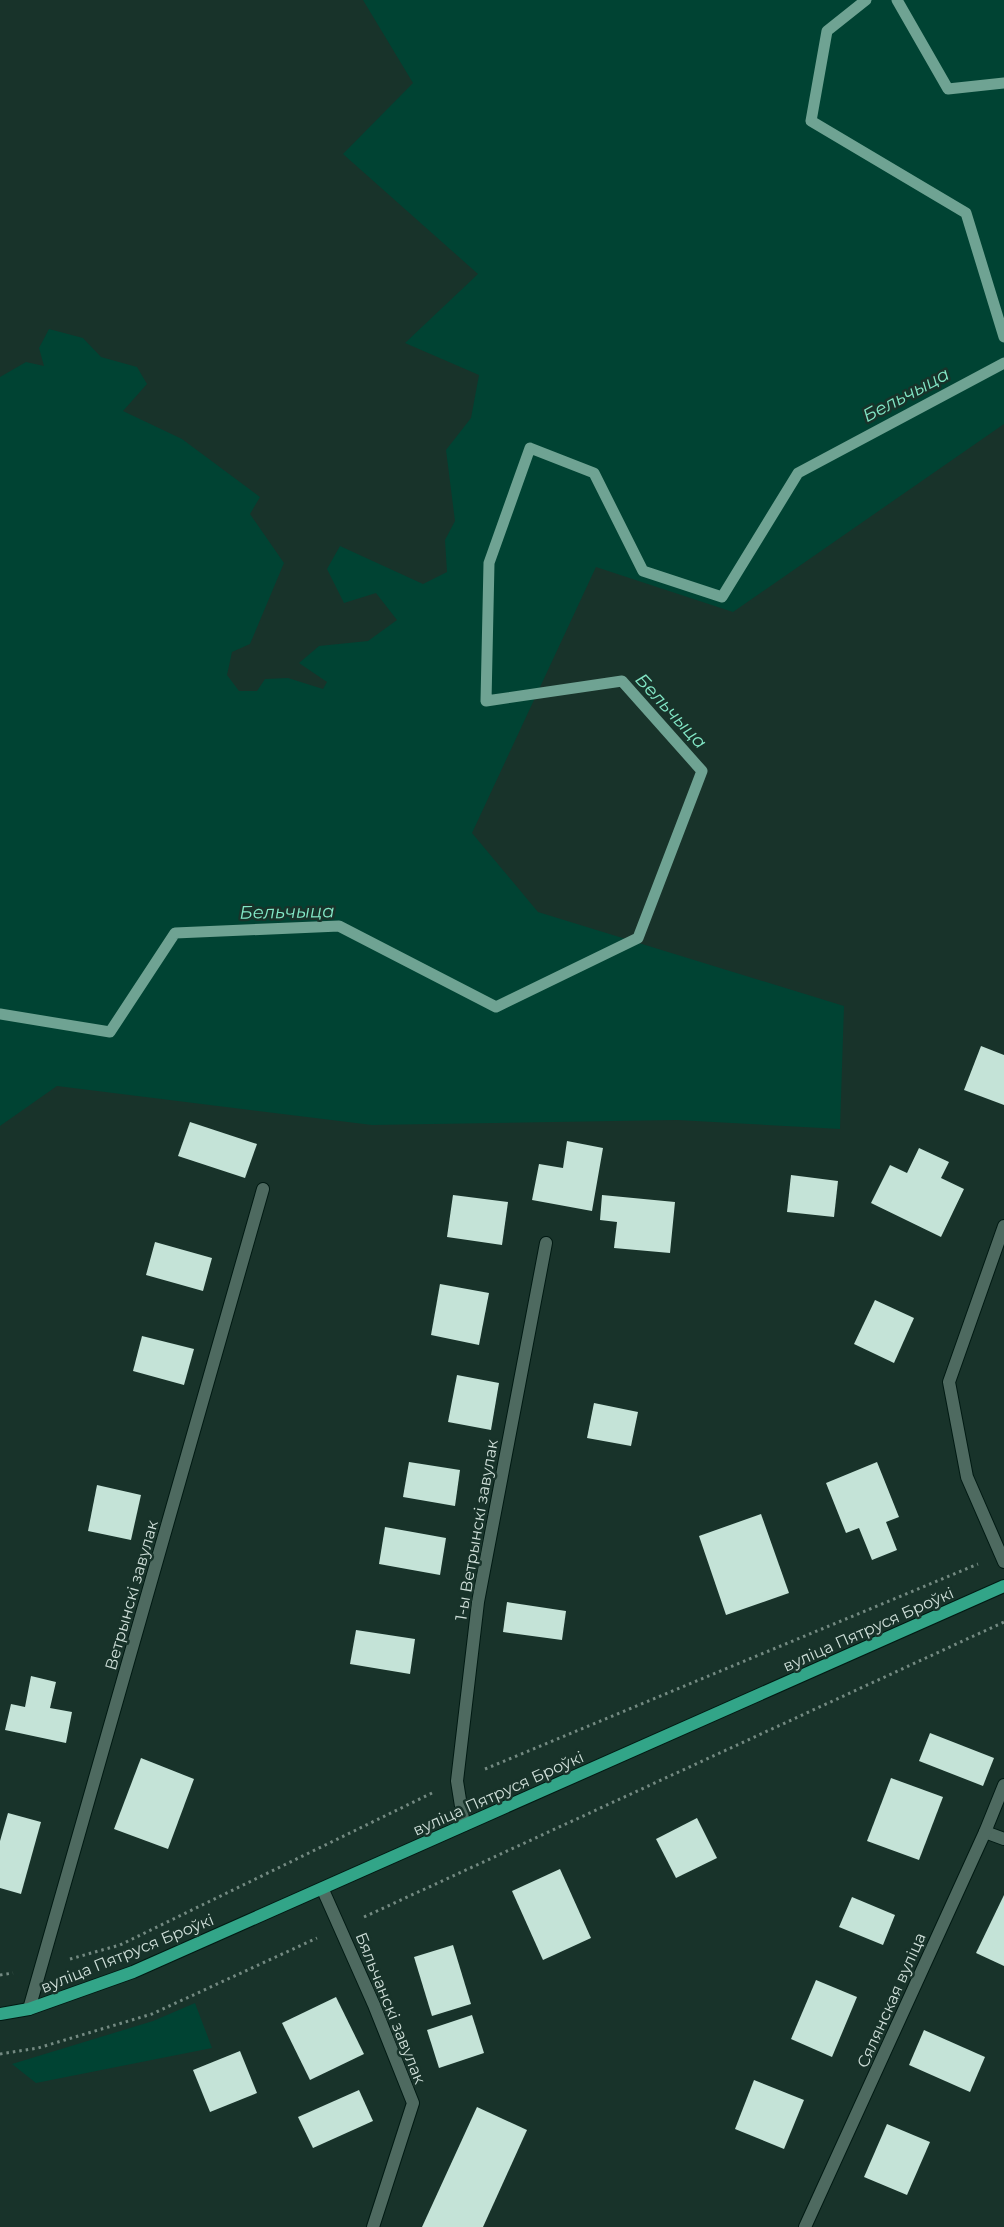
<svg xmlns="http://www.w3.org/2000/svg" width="1004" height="2227" font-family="Montserrat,sans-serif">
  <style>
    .green { fill: #004333 }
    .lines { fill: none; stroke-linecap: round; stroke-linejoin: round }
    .stream { stroke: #6fa393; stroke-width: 11 }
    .building { fill: #c4e3d7 }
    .minor-casing { stroke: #011a13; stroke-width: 14 }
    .major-casing { stroke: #011a13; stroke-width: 14 }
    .path { stroke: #748a82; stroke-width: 3; stroke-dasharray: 2.5 4; stroke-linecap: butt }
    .minor { stroke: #4e6a60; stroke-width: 12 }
    .major { stroke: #32a588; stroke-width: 12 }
    .labels { text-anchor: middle; stroke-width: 5; stroke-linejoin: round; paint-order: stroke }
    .street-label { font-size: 16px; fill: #d0e0da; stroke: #18332a }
    .water-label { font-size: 18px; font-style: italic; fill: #83e8c7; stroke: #18332a }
  </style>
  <rect width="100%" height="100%" fill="#18332a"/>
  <!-- green -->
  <g class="green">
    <path d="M363 0H1004V424L733 612 596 567 472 833 538 912 844 1006 840 1129 677 1120 372 1125 57 1086 0 1126V377L26 362 44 366 39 348 49 329 83 338 101 357 137 367 147 384 123 411 182 439 260 497 250 514 284 563 250 644 232 652 227 675 239 691H257L265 679 288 678 323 689 327 682 299 663 319 646 368 641 397 620 376 593 344 603 327 569 340 546 423 584 447 572 445 540 455 521 446 450 471 418 479 375 405 343 478 274 343 154 413 83Z"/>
    <path d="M195 2003 212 2048 36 2083 12 2064 153 2021Z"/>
  </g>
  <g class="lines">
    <!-- stream -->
    <g class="stream">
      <path d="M866 0 827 31 811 121 966 213 1004 337"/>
      <path d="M897 0 948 89 1004 83"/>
      <path d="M0 1014 110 1032 175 933 339 926 496 1007 638 938 702 771 622 681 486 701 489 563 530 448 594 473 643 571 722 597 798 473 1004 363"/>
    </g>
  </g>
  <!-- building -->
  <g class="building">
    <path d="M981 1046 1004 1055V1105L964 1090Z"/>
    <path d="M190 1122 257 1144 245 1178 178 1156Z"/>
    <path d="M567 1141 603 1148 592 1211 532 1200 539 1164 563 1168Z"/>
    <path d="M919 1148 949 1162 941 1178 964 1189 941 1237 871 1203 890 1165 907 1173Z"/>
    <path d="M791 1175 838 1181 834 1217 787 1212Z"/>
    <path d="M453 1195 508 1202 502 1245 447 1237Z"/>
    <path d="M602 1195 675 1202 670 1253 614 1248 617 1222 600 1220Z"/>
    <path d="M155 1242 212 1258 203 1291 146 1275Z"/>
    <path d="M440 1284 489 1293 479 1345 431 1335Z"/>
    <path d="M875 1300 914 1318 894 1363 854 1344Z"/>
    <path d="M142 1336 194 1349 184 1385 133 1371Z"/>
    <path d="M457 1375 499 1383 491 1430 448 1422Z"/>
    <path d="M594 1403 638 1412 631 1446 587 1438Z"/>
    <path d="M409 1462 460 1470 455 1506 403 1497Z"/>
    <path d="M877 1462 899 1517 886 1522 897 1550 872 1560 859 1528 846 1533 826 1483Z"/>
    <path d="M97 1485 141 1495 131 1540 88 1531Z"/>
    <path d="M761 1514 789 1593 726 1615 699 1536Z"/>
    <path d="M385 1527 446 1538 440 1575 379 1564Z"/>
    <path d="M507 1602 566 1611 562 1640 503 1632Z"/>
    <path d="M356 1630 415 1639 410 1674 350 1664Z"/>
    <path d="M31 1676 56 1682 50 1708 72 1712 66 1743 5 1730 11 1704 25 1707Z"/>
    <path d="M930 1733 994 1758 983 1786 919 1761Z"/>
    <path d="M141 1758 194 1779 168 1849 114 1829Z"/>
    <path d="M891 1778 943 1797 919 1860 867 1841Z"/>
    <path d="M8 1813 41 1822 21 1894 0 1888V1841Z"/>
    <path d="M697 1818 717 1858 676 1878 656 1839Z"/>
    <path d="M560 1869 591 1938 543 1960 512 1891Z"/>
    <path d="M1004 1895V1966L976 1953Z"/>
    <path d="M852 1897 895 1915 883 1945 839 1927Z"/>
    <path d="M453 1945 471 2004 432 2016 414 1957Z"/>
    <path d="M816 1980 857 1997 832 2057 791 2039Z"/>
    <path d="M336 1997 364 2054 310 2080 282 2023Z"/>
    <path d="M472 2015 484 2053 439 2068 427 2030Z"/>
    <path d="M924 2030 985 2057 970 2092 909 2065Z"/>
    <path d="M240 2051 257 2093 210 2112 193 2070Z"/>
    <path d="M754 2080 804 2100 784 2149 735 2129Z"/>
    <path d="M359 2090 373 2121 313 2148 298 2117Z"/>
    <path d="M477 2107 527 2130 483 2227H422Z"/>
    <path d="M887 2124 930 2142 907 2195 864 2177Z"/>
  </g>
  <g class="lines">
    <!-- minor casing -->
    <g class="minor-casing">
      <g id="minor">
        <path d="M1004 1226 949 1382 967 1477 1004 1562"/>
        <path d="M464 1825 457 1781 478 1602 546 1243"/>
        <path d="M985 1832 1004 1839"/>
        <path d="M323 1890 374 2005 413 2103 373 2227"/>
        <path d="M29 2009 263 1189"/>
        <path d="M805 2227 985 1832 1004 1785"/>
      </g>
    </g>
    <!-- major casing -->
    <g class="major-casing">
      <path id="major" d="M0 2014 29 2009 133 1972 1004 1586"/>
    </g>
    <!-- path -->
    <g class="path">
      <path d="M485 1769 978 1564"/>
      <path d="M364 1917 1004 1622"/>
      <path d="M70 1959 120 1945 432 1793"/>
      <path d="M0 1975 13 1973"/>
      <path d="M0 2054 38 2048 152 2014 317 1938"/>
    </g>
    <!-- minor -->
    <use href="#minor" class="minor"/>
    <!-- major -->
    <use href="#major" class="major"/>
  </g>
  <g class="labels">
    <!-- street labels -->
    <g class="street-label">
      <text transform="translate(476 1530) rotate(-80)" y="6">1-ы Ветрынскі завулак</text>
      <text transform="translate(131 1595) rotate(-74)" y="6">Ветрынскі завулак</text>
      <text transform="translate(868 1629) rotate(-24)" y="6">вуліца Пятруся Броўкі</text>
      <text transform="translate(498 1793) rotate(-24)" y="6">вуліца Пятруся Броўкі</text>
      <text transform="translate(127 1953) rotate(-22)" y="6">вуліца Пятруся Броўкі</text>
      <text transform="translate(891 2000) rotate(-66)" y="6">Сялянская вуліца</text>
      <text transform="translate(391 2008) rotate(68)" y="6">Бяльчанскі завулак</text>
    </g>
    <!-- water labels -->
    <g class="water-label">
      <text transform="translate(906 395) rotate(-28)" y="6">Бельчыца</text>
      <text transform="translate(671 711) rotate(47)" y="6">Бельчыца</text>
      <text transform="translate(287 912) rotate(-1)" y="6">Бельчыца</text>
    </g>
  </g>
</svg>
